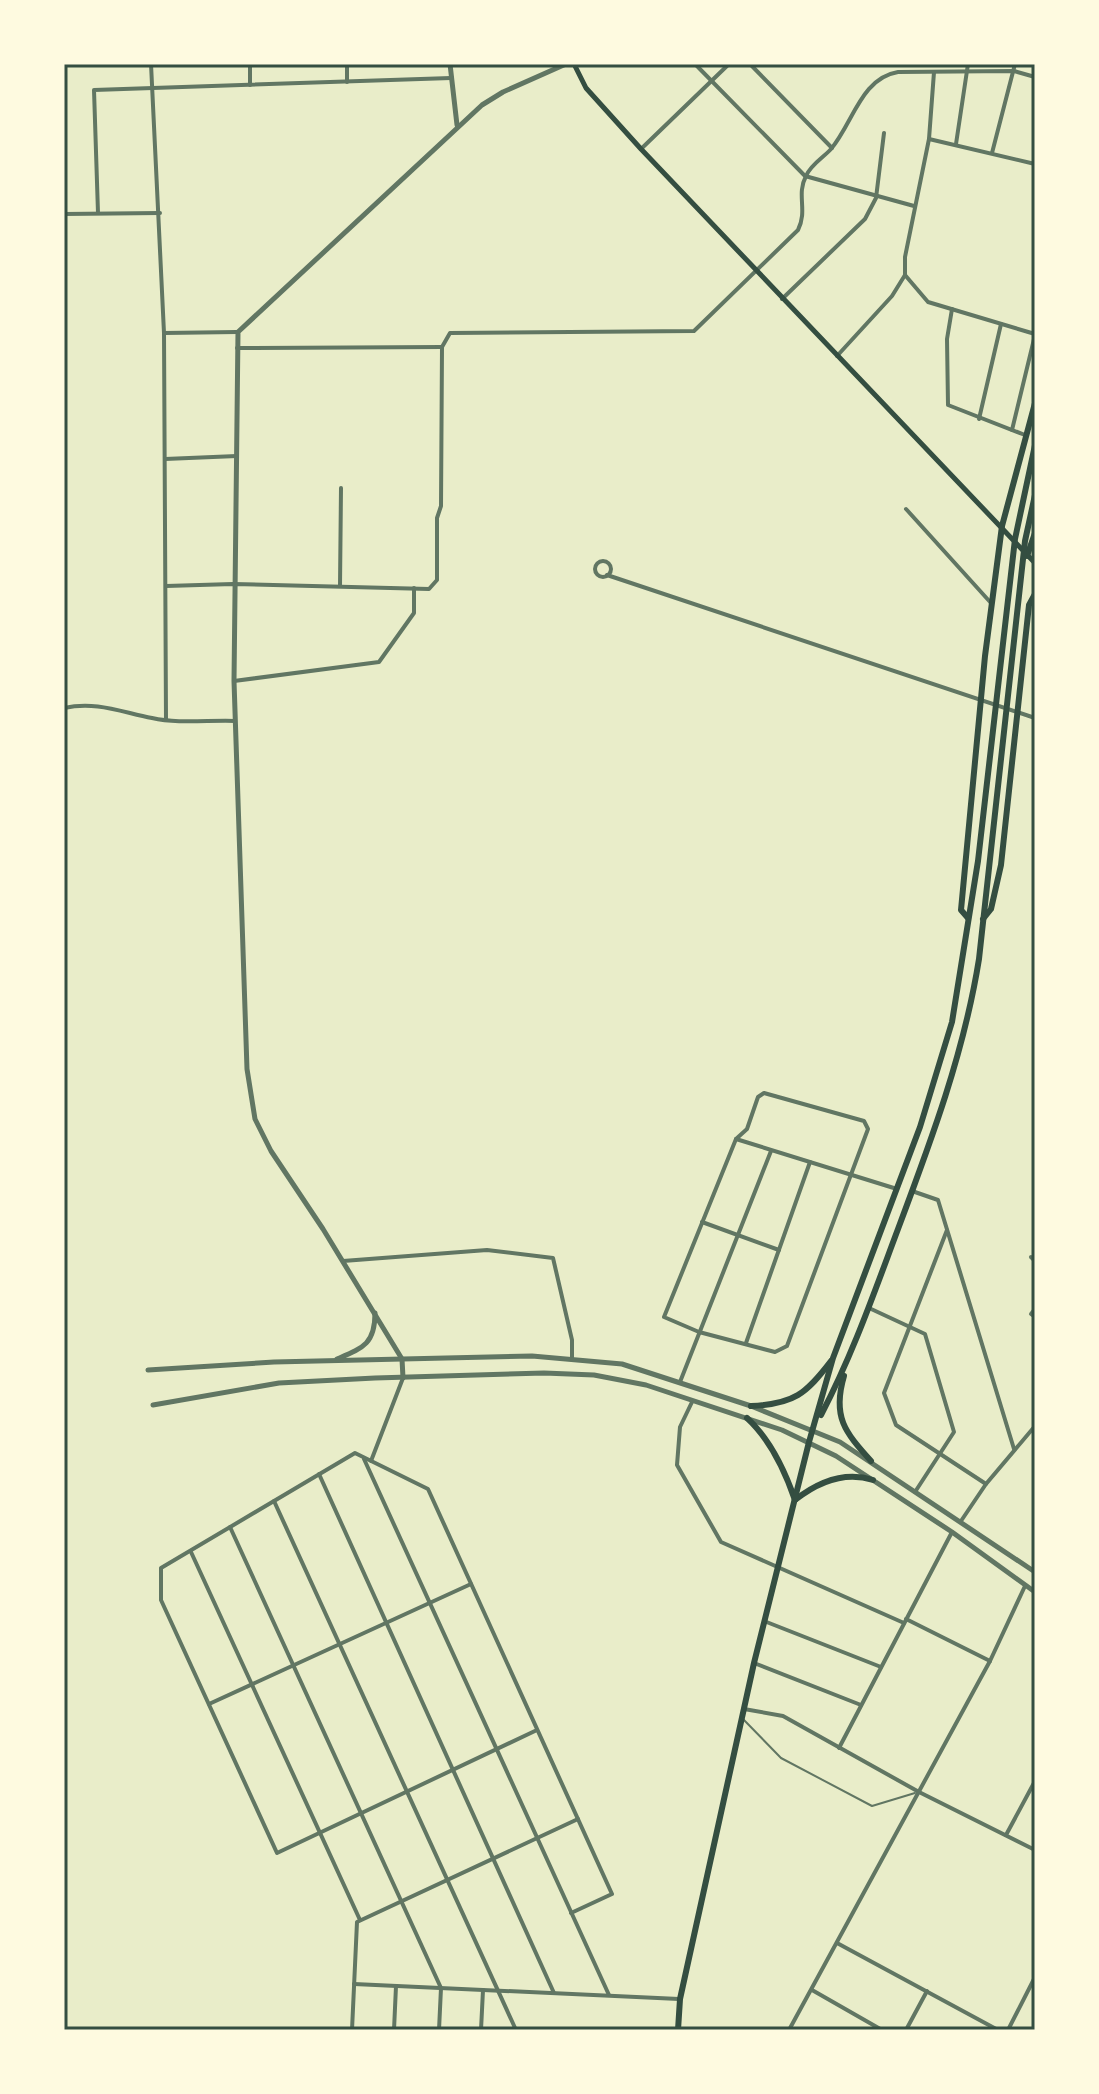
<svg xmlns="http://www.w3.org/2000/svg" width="1099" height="2094" font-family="Karla,sans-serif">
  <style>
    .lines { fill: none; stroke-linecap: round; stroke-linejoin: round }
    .service { stroke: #617663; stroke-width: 2 }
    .minor { stroke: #617663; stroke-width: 4 }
    .tertiary { stroke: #617663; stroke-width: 5 }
    .secondary { stroke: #344e41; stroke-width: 5 }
    .primary { stroke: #344e41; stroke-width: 6 }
    .neatline { fill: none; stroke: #344e41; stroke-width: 3 }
  </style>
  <rect width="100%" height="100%" fill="#e9edc9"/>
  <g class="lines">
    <!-- service -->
    <path class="service" d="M743 1719 781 1758 872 1806 915 1793"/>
    <!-- minor -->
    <g class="minor">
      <path d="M151 64 164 333 166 720"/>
      <path d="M347 64V82"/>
      <path d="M695 64 805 176 914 206"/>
      <path d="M750 64 832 148"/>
      <path d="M250 85V64"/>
      <path d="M929 139 1035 164"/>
      <path d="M956 144 968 64"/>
      <path d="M641 149 729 64"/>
      <path d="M992 153 1015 64"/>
      <path d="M98 213 94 90 451 78"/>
      <path d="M64 214 160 213"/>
      <path d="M905 275 928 302 1035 334"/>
      <path d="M782 299 865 219 876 198 884 133"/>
      <path d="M952 309 947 339 948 405 1025 435"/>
      <path d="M164 333 237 332"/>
      <path d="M237 348 442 347"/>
      <path d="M837 356 892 296 905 275V257L929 139 934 72"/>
      <path d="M979 419 1001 324"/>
      <path d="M1012 430 1035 335"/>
      <path d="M165 459 237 456"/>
      <path d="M906 509 991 603"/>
      <circle cx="603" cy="569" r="8"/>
      <path d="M607 575 1035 718"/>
      <path d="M166 586 233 584 429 589 437 580V518L441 506 442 347 450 333 694 331 798 230C808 210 796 195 806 176 811 164 823 158 831 149 853 123 861 78 898 72L1014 71 1035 77"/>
      <path d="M340 586 341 488"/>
      <path d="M234 681 379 662 414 613V588"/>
      <path d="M64 708C96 701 121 712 152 718 178 724 208 720 235 721"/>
      <path d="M764 1093 864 1121 868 1129 787 1346 775 1352 699 1332 664 1317 736 1139 747 1129 758 1097Z"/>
      <path d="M736 1139 897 1189"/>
      <path d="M912 1191 938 1200 1014 1449"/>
      <path d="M702 1222 779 1250"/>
      <path d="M947 1230 884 1393 896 1425 986 1484"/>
      <path d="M1031 1257 1035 1261"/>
      <path d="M343 1261 487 1250 553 1258 572 1340V1358"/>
      <path d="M869 1308 925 1334 954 1432 915 1492"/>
      <path d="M1035 1309 1031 1314 1035 1317"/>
      <path d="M746 1343 810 1162"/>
      <path d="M680 1382 771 1151"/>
      <path d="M692 1402 680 1427 677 1465 721 1542 904 1623"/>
      <path d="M364 1459 609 1995"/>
      <path d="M371 1461 403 1378"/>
      <path d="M319 1474 554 1993"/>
      <path d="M274 1501 516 2030"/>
      <path d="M961 1521 986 1484 1035 1426"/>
      <path d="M230 1527 441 1988 439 2030"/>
      <path d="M191 1552 360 1920"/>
      <path d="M906 1619 990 1661"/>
      <path d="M764 1621 881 1667"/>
      <path d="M754 1663 861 1705"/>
      <path d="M209 1704 471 1584"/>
      <path d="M744 1709 783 1716 919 1792 1035 1850"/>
      <path d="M537 1730 277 1853 161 1600V1568L355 1453 428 1489 612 1894 571 1913"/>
      <path d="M839 1748 952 1532"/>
      <path d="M1006 1835 1035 1781"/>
      <path d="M837 1943 998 2030"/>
      <path d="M354 1984 679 1999"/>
      <path d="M812 1990 882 2030"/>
      <path d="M352 2030 357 1922 578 1819"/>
      <path d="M394 2030 396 1986"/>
      <path d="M481 2030 483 1990"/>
      <path d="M789 2030 990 1661 1025 1586"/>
      <path d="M906 2030 927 1991"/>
      <path d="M1008 2030 1035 1977"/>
    </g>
    <!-- tertiary -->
    <g class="tertiary">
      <path d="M450 64 457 125"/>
      <path d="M337 1359C363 1348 375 1344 375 1313"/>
      <path d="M148 1370 274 1362 532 1356 622 1364 751 1406 840 1442 1035 1572"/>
      <path d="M403 1378 402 1359 323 1229 271 1151 255 1119 247 1069 234 681 238 332 482 105 503 92 566 64"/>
      <path d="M153 1405 279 1383 375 1378 544 1373 594 1375 646 1385 782 1430 836 1456 952 1532 1035 1592"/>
    </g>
    <!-- secondary -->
    <path class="secondary" d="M574 64 586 88 641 149 1035 563"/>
    <!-- primary -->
    <g class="primary">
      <path d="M1027 556 1035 533"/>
      <path d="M968 918 961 910 985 656 1002 526 1035 403"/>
      <path d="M983 919 991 909 1001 865 1029 605 1035 594"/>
      <path d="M844 1376C832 1417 845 1432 871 1461"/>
      <path d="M751 1406C794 1404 806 1394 831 1361"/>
      <path d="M821 1415C853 1354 874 1293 898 1229 931 1141 964 1053 979 959L1025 541 1035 495"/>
      <path d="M747 1418C770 1439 785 1471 795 1500"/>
      <path d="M795 1500C818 1482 845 1471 873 1480"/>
      <path d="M678 2030 680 1999 754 1663 809 1442 833 1358 920 1127 952 1022 978 861 1015 539 1035 445"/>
    </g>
  </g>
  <!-- border -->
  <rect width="1099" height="2094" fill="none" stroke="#fefae0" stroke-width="132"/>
  <rect x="66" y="66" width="967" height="1962" class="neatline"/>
</svg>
